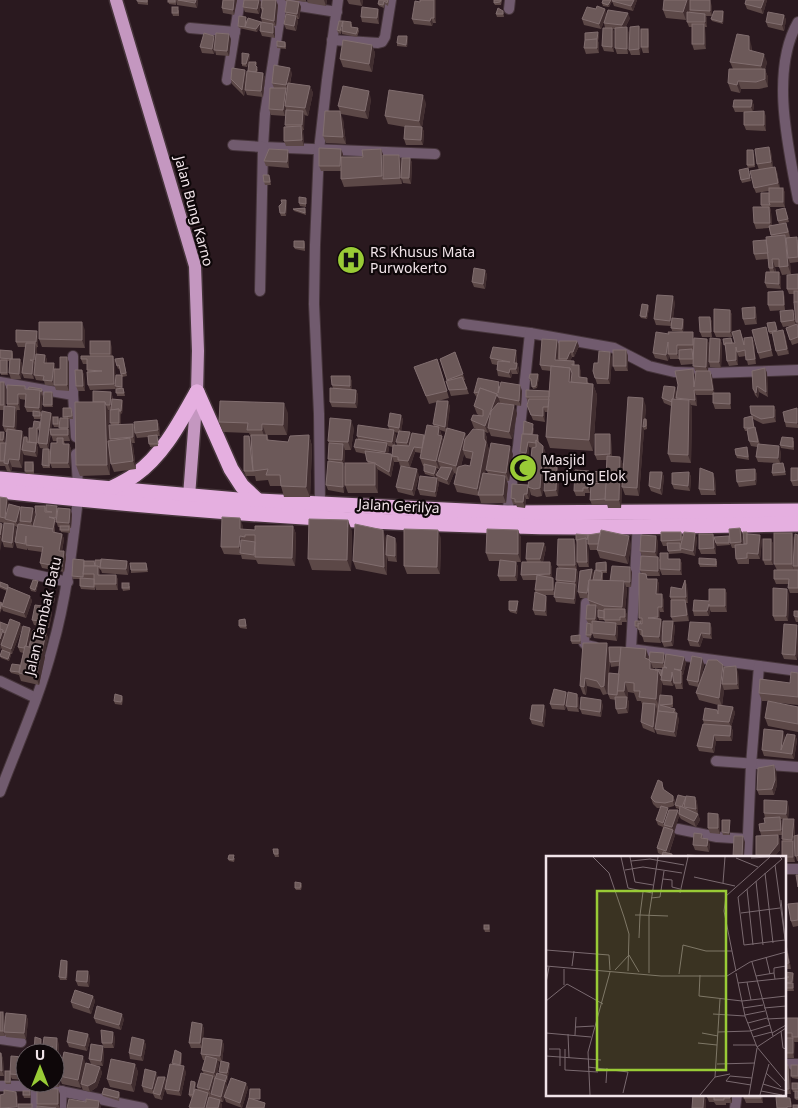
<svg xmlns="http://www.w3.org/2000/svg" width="798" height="1108" font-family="'Noto Sans',sans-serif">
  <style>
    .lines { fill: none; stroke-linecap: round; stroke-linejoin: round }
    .minor-casing { stroke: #46353b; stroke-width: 12 }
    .major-casing { stroke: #46353b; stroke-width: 15 }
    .highway-casing { stroke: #46353b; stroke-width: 18 }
    .minor { stroke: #715b6e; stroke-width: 10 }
    .major { stroke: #c497c0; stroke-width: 12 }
    .highway { stroke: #e5afe0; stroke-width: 15 }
    .wall { fill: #5c4847; fill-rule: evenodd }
    .shaded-wall { fill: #412e30 }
    .building { fill: #6c5959; stroke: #816e6f }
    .labels { text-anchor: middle; stroke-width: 4.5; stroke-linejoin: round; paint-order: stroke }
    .street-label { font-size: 14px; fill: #f1e4e9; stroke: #0e0709 }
    .poi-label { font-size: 14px; fill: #f1e4e9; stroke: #0e0709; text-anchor: start }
    .inset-road { fill: none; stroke: #7a6a70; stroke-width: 1 }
    .view { fill: #99cb36; fill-opacity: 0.15; stroke: #99cb36; stroke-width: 2.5 }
    .inset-edge { fill: none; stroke: #f1e4e9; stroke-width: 2.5 }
  </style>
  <rect width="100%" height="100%" fill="#2a191f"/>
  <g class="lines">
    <!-- minor casing -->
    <g class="minor-casing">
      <g id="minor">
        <path d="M262 0 337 12"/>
        <path d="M282 3 265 114 263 147 435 154"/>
        <path d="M509 9 510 0"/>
        <path d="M798 22C770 70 788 147 798 199"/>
        <path d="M190 28 235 32"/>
        <path d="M332 40 378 43 382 42 385 37 391 0"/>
        <path d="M227 80 240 0"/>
        <path d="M233 145 263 147 260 291"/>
        <path d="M463 324 530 333"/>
        <path d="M73 356V395"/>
        <path d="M0 382 73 395 76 437"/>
        <path d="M76 454 78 485"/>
        <path d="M320 505 319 414 314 304 315 245 319 150 327 80 338 0"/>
        <path d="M507 513 518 446 530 333 614 348 649 366 674 372 708 373 798 370"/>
        <path d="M638 521 631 649 798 671"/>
        <path d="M18 571 68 582"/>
        <path d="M586 603 584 643 586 645 595 647"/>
        <path d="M0 681 36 698"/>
        <path d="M716 761 798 767"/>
        <path d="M0 792C18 744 39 698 52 649 66 600 72 550 78 499"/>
        <path d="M678 829 717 837 747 839"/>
        <path d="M747 857 751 765 759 666"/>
        <path d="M784 869H798"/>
        <path d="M0 1039 21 1042"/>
        <path d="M784 1064H798"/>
        <path d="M0 1086H36L143 1108"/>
        <path d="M36 1086V1108"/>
        <path d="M61 1108 62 1091"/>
        <path d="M735 1108 737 1094"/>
      </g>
    </g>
    <!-- major casing -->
    <g class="major-casing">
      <path id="major" d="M116 0 195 266 198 351 197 392 189 496"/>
    </g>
    <!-- highway casing -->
    <g class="highway-casing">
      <g id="highway">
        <path d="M197 392 231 469 242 486 258 501"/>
        <path d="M0 479 238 500 507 513 798 511"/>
        <path d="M112 488C120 484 128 480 135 475 164 454 180 422 197 392"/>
        <path d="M0 491C168 509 336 522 505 526 603 529 700 525 798 524"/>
      </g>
    </g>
    <!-- minor -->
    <use href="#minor" class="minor"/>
    <!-- major -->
    <use href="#major" class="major"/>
    <!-- highway -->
    <use href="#highway" class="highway"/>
  </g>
  <!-- wall -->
  <g class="wall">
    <path d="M137 0H148V5L138 4Z"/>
    <path d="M168 0H198L197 8 177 5 176 0V5L169 4Z"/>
    <path d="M223 0H237L234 15 223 13 222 8Z"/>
    <path d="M244 0H260L261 2 259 14 245 12 243 7Z"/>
    <path d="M284 0 299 2 301 7 299 19H297L298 21 296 31 286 29 284 24 286 14 285 12 287 0Z"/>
    <path d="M291 0H306V2Z"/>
    <path d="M307 0H327L326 6 308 3Z"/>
    <path d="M347 0H363L362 6 349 4Z"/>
    <path d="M379 0H389L388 6 385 4 384 8 379 6 378 4Z"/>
    <path d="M420 0H436V23H433L432 26 414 24 412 19 420 2Z"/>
    <path d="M494 0H502L501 5H495L494 3Z"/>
    <path d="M603 0H637L633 11 614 6 612 1 609 7 603 6 602 3Z"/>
    <path d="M767 0 763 14 747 9 745 4Z"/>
    <path d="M278 5 276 26H274L275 29V38L262 36 260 31V26L257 32 239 28 238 26 247 20 262 22 261 18 262 12 261 8Z"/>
    <path d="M712 6V16H706L707 19V27H705L706 49 694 50 692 44V27H689L687 22V16L686 20 666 18 663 10Z"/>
    <path d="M378 9 379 14V24L362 22 361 17Z"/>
    <path d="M179 10V16H173L172 13Z"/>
    <path d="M503 11 504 17H497L496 14Z"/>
    <path d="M723 11 724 13 723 24 712 21 711 19Z"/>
    <path d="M607 14 601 29 584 25 582 19Z"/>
    <path d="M784 15 786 20 784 31 768 27 766 22Z"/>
    <path d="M630 18 625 28 629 33 628 54H617L615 48V29H613L614 33V52L604 51 602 46 605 28 604 23Z"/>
    <path d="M352 24V27L358 28 359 31 357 37 342 34V30L341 34 338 33 337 30Z"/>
    <path d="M639 26 641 32 640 55H631L629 50Z"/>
    <path d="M649 34V53H643L641 47Z"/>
    <path d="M599 35 598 41 599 44V53L586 54 584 48Z"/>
    <path d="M408 38 407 47 397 46V43Z"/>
    <path d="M231 39 229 56 216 55 215 50 214 54 202 53 200 47Z"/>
    <path d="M285 42 286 44V49L277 48V46Z"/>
    <path d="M751 44 752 51 767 62 765 70 768 77V87L759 89H741L740 93 731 91 728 83 733 69 730 62Z"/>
    <path d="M372 45 375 53 372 72 343 67 340 59Z"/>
    <path d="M249 54 250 57 247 67 242 66V64Z"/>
    <path d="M256 62 257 64 256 66 258 70 257 72 263 73 265 78 263 97 247 95 245 90 246 84 244 96 232 84 231 79 247 74Z"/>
    <path d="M292 73 290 84 310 86 313 93 308 116 304 115V130H303L304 146H286L284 141 286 127 285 125 286 112 285 116 271 115 269 109 274 88 272 83Z"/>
    <path d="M371 99 368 119 341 114 338 106Z"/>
    <path d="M752 100 754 106 753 111 766 116V131L746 130 744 125V112H735L733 107Z"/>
    <path d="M426 103 422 127 424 132 423 145H406L404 139 405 127 388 124 385 116Z"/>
    <path d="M343 119 346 144 326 143 323 136Z"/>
    <path d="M769 147 771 152 773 167 777 172 780 188H783L785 193V207H770L771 212 772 225 788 228 790 237 798 240V262L790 263 791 274 782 275 779 267H775L776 272H779L781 278V289L767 288 765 283 770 272 769 268 768 259 756 260 754 254 766 240 771 236 769 228 756 229 754 223 762 207 761 205 769 193V191L756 193 754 188 759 170 757 164Z"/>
    <path d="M381 149 383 155 401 160 402 173 410 158 412 163 411 184 403 183 402 179V184L344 187 341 179V171H321L319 166 343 154V157H363Z"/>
    <path d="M754 153 755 167 748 168 747 165Z"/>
    <path d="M289 156V168L266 166 264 161Z"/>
    <path d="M748 168 751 181 742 183 741 180Z"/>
    <path d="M270 177 271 185H265L264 182Z"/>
    <path d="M306 198V207L300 206 299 203Z"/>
    <path d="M287 203 286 216H281L280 213Z"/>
    <path d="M305 208 306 215 294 211 293 209Z"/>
    <path d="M785 208 789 222 779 224 778 221Z"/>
    <path d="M304 241 305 244V251L295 249 294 247Z"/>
    <path d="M485 270 487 275 485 289 474 287 472 282Z"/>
    <path d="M798 274V326L796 322 794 294H789L787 289Z"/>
    <path d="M785 297V310L770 311 768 305Z"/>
    <path d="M675 302 673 318 684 322 683 332 672 331 671 326 656 325 654 319Z"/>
    <path d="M648 305 649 308 647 319 641 318 640 316Z"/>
    <path d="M730 310 732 315V337H716L714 332Z"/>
    <path d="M793 310 795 315 796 324 798 328V346V343L792 345 786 328 790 326 783 327 781 322Z"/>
    <path d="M756 312 757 324 745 325 743 319Z"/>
    <path d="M710 317 712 322V337H702L700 332Z"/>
    <path d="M776 324 777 331 785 335 789 354 778 356 776 351 773 334H770L769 332Z"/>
    <path d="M766 327 773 356 760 359 758 353Z"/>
    <path d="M85 330V348L42 347 39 339Z"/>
    <path d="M740 330 744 342 752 337 754 342 756 364 748 365 746 356 739 357 738 355V365L729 366 727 361 726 347 724 345 732 340 733 343H735Z"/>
    <path d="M38 336V347H37V354L45 355 47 360V363L56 369H60L69 362V391L56 390 54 384V386L45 385 44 381 36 380 34 375V379L24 378 22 373 25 347H18L16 342Z"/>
    <path d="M695 338 707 339 709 344 708 371H710L712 376 714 393H730L731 398V409H715L713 403V395H696L697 406 691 405 692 408 691 463 671 462 668 454 671 406 664 403 662 398 675 387 677 393 693 369 695 378 696 371H695L693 364 681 365 679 359V351V359H670L669 355 668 361 655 358 653 353Z"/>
    <path d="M720 339 722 344 721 368 710 367 709 362Z"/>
    <path d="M557 340 559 345 579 346 574 357H572L570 361 581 371V377L589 383V384H593L597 395 593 451 550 448 546 437 548 412H545V422L533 420 527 405 528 402 526 397 549 391 551 371 542 370 540 365Z"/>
    <path d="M112 347V356H113L115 362V382L121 375 120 368 118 369 117 366 123 358 124 361 127 376 122 377V388H123L124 391 125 396H117L116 387V389L90 390 88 385 87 364H83L81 359 90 356V354Z"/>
    <path d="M0 350 12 351 13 354V359H20L22 364 21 379H11L9 373V361H8V375H1Z"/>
    <path d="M626 350 628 356V371H615L613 366Z"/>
    <path d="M455 352 465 380H464L469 394 451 396 449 390 447 381 440 359Z"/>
    <path d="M517 355V363L519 369 518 374H512L511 378 498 376 497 370V365L492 364 490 358Z"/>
    <path d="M612 357 610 384H597L593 371 598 363Z"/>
    <path d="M414 367H440L449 398 438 401H448L450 407 447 428 465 433 467 437 479 430 474 428 471 420 480 416 477 414 474 406 477 398 474 393 500 386 520 385 522 391 521 406 499 403 517 413 512 439 491 436 489 431 488 433 485 432 487 438V443L489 450 485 473H488L486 470 513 454 509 481H507L508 484 506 503H481L479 496 457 492 454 484 456 474 454 473 449 485 438 481 436 475 440 468V467L439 469 436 468 437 470 435 477 425 474 424 471V466H423L420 458 421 453 415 452 410 467 400 466 399 462H394L391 477 377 469 378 471V493H348L345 485V472L344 493 328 490 326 485 329 461 328 459 329 443 328 441 354 428 351 450H345L344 465 345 468 368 463 366 454 356 452 354 447 358 439 357 436 389 429 388 426 401 415 403 420 401 431 411 436 424 435 434 426 433 424 437 402 429 404ZM440 430 446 432 443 441 442 436ZM394 432 399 433 396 442 397 445H395L396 435ZM388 446 393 447 392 456 388 453 389 449ZM464 454 466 458 471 459 470 466H461Z"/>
    <path d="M765 368 767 373 768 397 759 392 758 398 755 395 753 389Z"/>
    <path d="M82 370 84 375 85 391H78L76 386Z"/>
    <path d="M538 374 539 377 537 388 533 389 531 381H530L529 378Z"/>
    <path d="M350 376 352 382V390H356L358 395 357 408 332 407 330 402 333 388 332 385Z"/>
    <path d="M0 382 6 387V406H7V385L27 389 43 391 41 413V419H34L33 412H27L25 407 26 400 20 399V410H17V412L16 430 24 437H27L29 441 33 428 41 423 51 413 53 418 51 429H60L64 418 63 417 71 408 72 410 73 419H68L69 429 70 434V441H64L65 444H69L71 449 70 468H52L50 463V454V468H43L42 465 46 449 40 448 38 443 40 431 38 430 37 446 38 448 37 457 24 455 23 453 22 468 12 467 11 472 7 471 5 466H0V432H4L5 438V443H6L7 432H5L3 426 4 410H0ZM51 434 53 441H57V443L50 451 48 449Z"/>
    <path d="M52 392 53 395V407H44L43 405Z"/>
    <path d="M111 392 113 399 122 400 123 403 122 414 121 413V425L133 424 135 443H132L133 446 136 469 114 472 111 464 110 455V475L80 476 76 465 93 402ZM108 410H110L111 425H109V412Z"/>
    <path d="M646 406 645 419H646L647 421V429L644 430 639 496 625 495 622 487 621 508H608L607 504 592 505 590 500 591 482 590 493H585V496H576L574 491 590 474 605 477 606 483 607 460H597L595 455 611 439 612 456 620 457 623 465V479Z"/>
    <path d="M774 406 776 411V422L763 424 753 419 754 428 757 433 760 445 781 452 780 463 784 466 786 475 773 476 772 473 777 463 758 462 756 457 757 447 751 446 749 441 747 431H745L744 428 752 416 751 414Z"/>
    <path d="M797 408 798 412V428L786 427 785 422Z"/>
    <path d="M288 413 287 435H266H267L269 441 288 442 309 435 312 446 310 497H284L281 486H270L268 480 256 481 255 476H246L244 471 249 436 251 442 252 440 249 433 223 432 219 422Z"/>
    <path d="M58 417 59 420V427H54L53 424Z"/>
    <path d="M157 420 159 425 160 436H157L158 446 150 447 148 437 137 438 135 433Z"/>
    <path d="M534 427 533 435H538L539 441V443L543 446 546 454 542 496 537 497 531 495 530 491 529 499H526L525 508 517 507 516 504H513L511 498 528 485 532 448 529 447 528 458H522L520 452Z"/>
    <path d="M794 441V450L781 448 780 445Z"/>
    <path d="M748 450 749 460 737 458 736 455Z"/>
    <path d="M33 462 34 465V474H26L25 471Z"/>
    <path d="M798 468V486H793L791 481Z"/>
    <path d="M755 469 757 475 756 485 739 487 737 482Z"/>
    <path d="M559 471 558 496 546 497 544 491Z"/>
    <path d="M662 472 664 477 662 495 651 491 649 486Z"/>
    <path d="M689 472 691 477 690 491 674 489 672 484Z"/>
    <path d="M419 475 414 496 398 492 396 487Z"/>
    <path d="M437 478 439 483 436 497 420 495 418 489Z"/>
    <path d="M715 478 716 495H701L699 489Z"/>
    <path d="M0 497 9 504V505L33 508 35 513 34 526 45 506 46 508H57L70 509 72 514 71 528H70V533L61 532 60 527H58L56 520H55V533L62 534 64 539 62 551H64L66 557 64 572 42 568 40 563 42 552 28 550 27 548V550L17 548 15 542 17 527 15 526 16 530 13 548 4 547 2 540H1L0 551V523L4 528V523L0 522Z"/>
    <path d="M243 526V529L255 530 293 526 296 534 295 566 258 564 256 560 242 559 241 555 224 554 221 547Z"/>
    <path d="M740 528 742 533 743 544 747 534 762 540 760 559H749V564H738L736 559 735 548H732L730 543Z"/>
    <path d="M518 530 521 538V562H516L518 567 517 581H500L498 576 500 561H489L486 553Z"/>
    <path d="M352 531 351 571 312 570 308 559Z"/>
    <path d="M681 532 682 536 695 533 697 539 695 556 682 553 669 554 667 546H663L661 541Z"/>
    <path d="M792 533 794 540 798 535V593H790L788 588V584H776L774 579 777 570 774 564Z"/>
    <path d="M600 534 631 544 628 564 600 558 597 550H590L588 542V543L589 567H579L577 562V543L576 540 588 535Z"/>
    <path d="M713 534 714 537 729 538 730 545 717 546 715 542 716 554H701L699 549Z"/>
    <path d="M386 538 387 551 397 544V562L388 561 387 556V575L356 569 353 561Z"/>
    <path d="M441 538 440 574H407L404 566Z"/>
    <path d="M771 539 773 544V565H765L763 560Z"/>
    <path d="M658 541 657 556 658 557 660 560 670 559H680L682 564V575H662L660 570V576H646L647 579H657L659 584 658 594 664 600V612H660V619L663 624 661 643 644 642 642 635H640L638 628H636L635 626 640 621 639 618 642 574 640 570 642 556 640 551Z"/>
    <path d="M544 543 546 548 543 562H550L552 568V578L554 583 555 592 557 582 556 580 559 568 557 565 576 545 577 570 578 574 575 604 556 602 554 595H543L546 596 547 602V616L535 615 533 610 536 593 535 590 537 580H523L521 575 527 562 526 559Z"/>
    <path d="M84 560V561L95 564 129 566 128 575 102 573 101 570 99 569 100 575H116L118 580V590H96L95 586V590L81 589 80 586V579H73L72 576Z"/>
    <path d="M717 561V567H700L699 564Z"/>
    <path d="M606 562 607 565V573H603V580L610 581 632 572 631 587H626L627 589 625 610 627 615V622H622V625H617L618 628 617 641 594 638 592 633 591 638 587 637 586 635 588 623 586 619 590 605 588 598H580L578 592 592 569 594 574 593 580 596 570ZM597 610H599L598 617 599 620H605V622H597Z"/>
    <path d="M146 563 147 566 148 572 131 573V570Z"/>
    <path d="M685 580 687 586 688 603H686L689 621 673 622 675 627 673 646 664 647 662 642 673 621 671 617V600L670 597 682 589Z"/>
    <path d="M0 582 8 585 9 587 30 596 32 601 26 618 3 611 2 608 0 613V602L2 604 7 591 0 588Z"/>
    <path d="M38 584 36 592 31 591 30 588Z"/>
    <path d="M130 586V590L123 591 122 588Z"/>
    <path d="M725 589 727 594V612H711L710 610 709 616H694L693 611 709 601Z"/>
    <path d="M789 594 788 621H775L773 616Z"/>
    <path d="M55 597 54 603 49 602 48 599Z"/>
    <path d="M518 603 517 614 510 612 509 610Z"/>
    <path d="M50 607 52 613 49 628 34 625 32 620Z"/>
    <path d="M798 611V622H796L794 616Z"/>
    <path d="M245 619 247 629 240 628 239 626Z"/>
    <path d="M0 622 8 625 20 623 22 628 12 654H11V655L9 661 1 658 0 656 2 650 1 647 0 650Z"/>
    <path d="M797 625 798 647 797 660 784 659 782 654Z"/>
    <path d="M30 628 32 633 29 647 46 633 48 638 44 655 45 657 39 685 21 681 19 675 11 673 10 671 20 665 23 653 20 652 18 647Z"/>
    <path d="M712 628V639L703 638 700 647 690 646 688 640Z"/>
    <path d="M580 635 581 644H572L571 641Z"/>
    <path d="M583 643 609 649 649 659 666 657H684L686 663 683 675H682L683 689H676L674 683 673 686 663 685 662 682 661 696H672L673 699V707H669L676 711 675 713 679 719 676 737 657 734 655 729V733L643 728 641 722 643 707 641 701H637L634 693 628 692V700L629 702 628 713 618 714 616 709V700L610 699 608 694 609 676 607 694 603 695 600 689 587 686 586 695 583 694 580 686ZM610 662 611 667 619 666V674L609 673ZM653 668H663L662 671 654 670Z"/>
    <path d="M704 664 701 680 723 665 724 667 738 672 739 689 724 690 722 706 733 707 735 713 731 727 733 731 732 741H716L714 753 699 751 697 746 704 724 703 720 718 712V705L699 700 696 693 698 687 689 685 687 680Z"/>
    <path d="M798 673V705L771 702 798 707V732L768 726 765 718 768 701H762L759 693 790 683Z"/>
    <path d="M566 692 568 697 577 694 579 699V712L568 711 566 706 567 702 565 710 552 709 550 704Z"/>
    <path d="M122 696 123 699 122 705 115 704 114 701Z"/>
    <path d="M544 705 546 711 544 727 532 724 530 719Z"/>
    <path d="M603 705 601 717 582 714 580 709Z"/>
    <path d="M795 735 797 740 794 759 764 756 762 750 785 736V740Z"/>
    <path d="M776 770 777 785 774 795H759L757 790Z"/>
    <path d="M664 787V790L673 796 675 801 674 806 667 808 669 811 678 810 679 813V809L676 808 675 805 686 797H695L697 802 698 814 700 820 696 827 681 819 679 816 674 833 675 835 669 854 662 855 658 853 657 848 663 827 658 825 656 820 660 808H657L653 804 651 798Z"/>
    <path d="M789 807 788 819 795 825V836L798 835V861H797L795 854V862H784L782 835H778L780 840V850L774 857H757L756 855 761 835 760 831 765 823V818L764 813ZM781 819H783L782 829V822Z"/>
    <path d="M720 819V834L710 833 708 828Z"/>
    <path d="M730 820V835H723L722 832Z"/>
    <path d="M702 834 703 839 710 844 709 852 695 850 693 845Z"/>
    <path d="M278 849 279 857H275L274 854Z"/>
    <path d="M235 858 234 862 229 861 228 859Z"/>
    <path d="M301 883 302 886 301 890H296L295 888Z"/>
    <path d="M798 903V926L793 927 791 921Z"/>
    <path d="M489 925 490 932H485L484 929Z"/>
    <path d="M784 942 787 947 791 969H784Z"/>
    <path d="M68 964 67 980H60L59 977Z"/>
    <path d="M784 972 793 973 794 975 793 984 794 991H786L784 984Z"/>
    <path d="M90 976 89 987 78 986 76 981Z"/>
    <path d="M93 996 95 1001 91 1014 73 1008 71 1002Z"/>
    <path d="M0 1012 5 1020 26 1015 28 1020 26 1039 6 1037 5 1034V1036H0Z"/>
    <path d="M94 1018 124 1019 121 1030 96 1023Z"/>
    <path d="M798 1018V1042H794V1058H784V1038H786L785 1033Z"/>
    <path d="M202 1024 204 1029 203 1038 222 1040 224 1045 222 1062 229 1063 230 1065 228 1076 226 1075 227 1076 228 1078 226 1084 227 1086 224 1095 246 1083 248 1088 242 1108 226 1102 224 1097 223 1102H221L222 1106V1108H189L192 1098 190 1097 189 1095 195 1082 196 1084 195 1089 198 1090 197 1087 204 1074 202 1070 205 1060H203L201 1054 202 1048H191L189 1043ZM218 1061 221 1062 219 1072 220 1073 216 1078 219 1064Z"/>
    <path d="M88 1034 90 1040 87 1051 69 1047 67 1042Z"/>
    <path d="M115 1037 114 1048H104L102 1043Z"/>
    <path d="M144 1040 146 1045 143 1061 130 1059 129 1053Z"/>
    <path d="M59 1044 58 1068H55V1053L44 1047 43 1045Z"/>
    <path d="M104 1051 103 1066 92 1065 100 1067 102 1073 97 1087 90 1092 83 1090 81 1086V1088L62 1084 60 1079 59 1087 44 1086 43 1083H55V1070L59 1074 86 1063 91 1064 89 1059Z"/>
    <path d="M0 1053H1L3 1059 4 1076H0Z"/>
    <path d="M182 1055 181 1066 186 1072 181 1096 167 1094 165 1089 162 1100 155 1098 153 1094 144 1092 142 1086 158 1077H165L166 1081 172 1063Z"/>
    <path d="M25 1061V1082L24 1080 12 1079 11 1077V1084H6L5 1082 10 1071Z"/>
    <path d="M135 1064 138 1072 134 1092 110 1087 107 1079Z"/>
    <path d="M784 1065 790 1070 791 1094H784Z"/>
    <path d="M798 1065V1079L792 1078 791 1076Z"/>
    <path d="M798 1083V1100H796L795 1098V1092H793L792 1089Z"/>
    <path d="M30 1091 31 1098H24L23 1095Z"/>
    <path d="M119 1092 120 1095 119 1101 103 1096 102 1094Z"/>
    <path d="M60 1094V1108H37V1104Z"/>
    <path d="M732 1094V1103H726V1105H716L714 1102H709L707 1097Z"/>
    <path d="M763 1094V1103H746L744 1098Z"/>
  </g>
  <!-- shaded-wall -->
  <g class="shaded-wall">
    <path d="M196 0H198L197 8 195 3Z"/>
    <path d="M234 0H237L234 15 233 10Z"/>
    <path d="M259 0H260L261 2 259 14 257 9Z"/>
    <path d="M276 0 278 5 276 26 274 21Z"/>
    <path d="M324 0H327L326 6Z"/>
    <path d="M360 0H363L362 6 360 1Z"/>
    <path d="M434 0H436V23L434 18Z"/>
    <path d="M611 0H613L609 7 608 5Z"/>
    <path d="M634 0H637L633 11 631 6Z"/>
    <path d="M687 0H693L686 20 683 12Z"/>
    <path d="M710 0 712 6V16L710 11Z"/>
    <path d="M764 0H767L763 14 761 8Z"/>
    <path d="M299 2 301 7 299 19 297 14Z"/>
    <path d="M378 9 379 14V24L377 18Z"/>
    <path d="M605 9 607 14 601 29 599 24Z"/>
    <path d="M723 11 724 13 723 24 722 22Z"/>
    <path d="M628 13 630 18 624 30 622 25Z"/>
    <path d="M705 14 707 19V27L705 22Z"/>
    <path d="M784 15 786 20 784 31 782 25Z"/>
    <path d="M296 16 298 21 296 31 294 26Z"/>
    <path d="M431 18 433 23 432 26 430 21Z"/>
    <path d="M261 22 262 24 257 32 256 29Z"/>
    <path d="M273 24 275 29V38L273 33Z"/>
    <path d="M704 24 705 29 706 49 704 44Z"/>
    <path d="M639 26 641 32 640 55 639 49Z"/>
    <path d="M627 27 629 33 628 54 627 49Z"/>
    <path d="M612 28 614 33V52L612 47Z"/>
    <path d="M648 29 649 34V53L648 47Z"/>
    <path d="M598 32 599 35 598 41 599 44V53L597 48Z"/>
    <path d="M229 34 231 39 229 56 227 51Z"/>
    <path d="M214 36 216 41 214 54 212 49Z"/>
    <path d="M407 36 408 38 407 47 406 45Z"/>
    <path d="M749 36 751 44 752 58 749 50Z"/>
    <path d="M372 45 375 53 372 72 369 64Z"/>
    <path d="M249 54 250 57 247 67 246 64Z"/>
    <path d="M764 54 767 62 765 70 768 77V87L761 66Z"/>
    <path d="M290 68 292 73 288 90 286 85Z"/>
    <path d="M245 70 247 75 244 96 242 90Z"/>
    <path d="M263 73 265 78 263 97 261 91Z"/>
    <path d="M738 81 741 89 740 93 737 85Z"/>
    <path d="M310 86 313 93 308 116 305 108Z"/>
    <path d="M286 88 288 93 285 106 286 108 285 116 283 110Z"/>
    <path d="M369 91 371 99 368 119 365 111Z"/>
    <path d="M423 95 426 103 422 127 424 132 423 145 421 140 422 129 419 121Z"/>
    <path d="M752 100 754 106 753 112 751 107Z"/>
    <path d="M303 111 305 116 304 130 302 125Z"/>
    <path d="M340 111 343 119 346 144 343 137Z"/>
    <path d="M764 111 766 116V131L764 125Z"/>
    <path d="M301 126 303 132 304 146 302 140Z"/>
    <path d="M769 147 771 152 773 168 771 162Z"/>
    <path d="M341 149 343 154 342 171 340 166Z"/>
    <path d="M381 149 384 157 383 179 382 176Z"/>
    <path d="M288 150 289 156V168L287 162Z"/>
    <path d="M399 155 401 160 402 184 400 178Z"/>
    <path d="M410 158 412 163 411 184 409 178Z"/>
    <path d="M775 167 777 172 780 189 778 183Z"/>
    <path d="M783 188 785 193V207L783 202Z"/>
    <path d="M286 200 287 203 286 216 285 213Z"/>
    <path d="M769 207 771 212 772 228 770 223Z"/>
    <path d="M785 235 788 243V258L790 263 791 274 788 266Z"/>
    <path d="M772 259 775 267 776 276 773 268Z"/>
    <path d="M485 270 487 275 485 289 483 284Z"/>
    <path d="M779 272 781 278V289L779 284Z"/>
    <path d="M783 291 785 297V310L784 305Z"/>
    <path d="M673 296 675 302 672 326 670 321Z"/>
    <path d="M648 305 649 308 647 319 646 317Z"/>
    <path d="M755 307 756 312 757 324 755 318Z"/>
    <path d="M730 310 732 315V337L730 332Z"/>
    <path d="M793 310 795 315 796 326 794 320Z"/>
    <path d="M710 317 712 322V337L711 332Z"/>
    <path d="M683 319 684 322 683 332 682 329Z"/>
    <path d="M82 322 85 330V348L82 340Z"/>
    <path d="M783 330 785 335 789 354 787 349Z"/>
    <path d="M37 331 38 336V347L36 342Z"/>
    <path d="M752 337 754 342 756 364 755 359Z"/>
    <path d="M707 339 709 344 708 372 706 367Z"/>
    <path d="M720 339 722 344 721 368 719 362Z"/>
    <path d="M557 340 559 346 557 365 555 360Z"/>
    <path d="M110 341 112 347V360L110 354Z"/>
    <path d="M577 341 579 346 574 357 573 352Z"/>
    <path d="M668 342 669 355 668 361 666 355Z"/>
    <path d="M35 343 37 349 36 365 34 360Z"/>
    <path d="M677 345 679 351V359L677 354Z"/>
    <path d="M736 347 738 355V365L736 360Z"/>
    <path d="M516 350 517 355 516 368 514 363Z"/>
    <path d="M626 350 628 356V371L626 366Z"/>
    <path d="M570 352 572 357 569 364 567 359Z"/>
    <path d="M610 352 612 357 610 384 608 379Z"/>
    <path d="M45 355 47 360 46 368 44 363Z"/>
    <path d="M113 356 115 362 116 389 114 384Z"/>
    <path d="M67 357 69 362V391L67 385Z"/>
    <path d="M20 359 22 364 21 379 19 374Z"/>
    <path d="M7 360 8 362V375L7 373Z"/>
    <path d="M33 361 35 366 34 379 32 374Z"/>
    <path d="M54 363 56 369 54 386 52 381Z"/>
    <path d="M517 363 519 369 518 374 516 369Z"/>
    <path d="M579 365 581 371V382L579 377Z"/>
    <path d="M570 368 574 378 573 393 569 382Z"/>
    <path d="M765 368 767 373 768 397 766 392Z"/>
    <path d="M510 369 512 374 511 378 509 373Z"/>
    <path d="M693 369 695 375 696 390 694 387Z"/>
    <path d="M82 370 84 375 85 391 83 386Z"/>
    <path d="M710 371 712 376 715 396 713 390Z"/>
    <path d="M538 374 539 377 537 388 536 386Z"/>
    <path d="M350 376 352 382V392L350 386Z"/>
    <path d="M4 382 6 387V410L4 405Z"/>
    <path d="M593 384 597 395 593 451 589 440Z"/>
    <path d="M520 385 522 391 521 406 519 401Z"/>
    <path d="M757 386 759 392 758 398 756 393Z"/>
    <path d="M675 387 677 393 675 407 673 402Z"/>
    <path d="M40 390 42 396 41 413 39 408Z"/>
    <path d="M356 390 358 395 357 408 355 403Z"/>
    <path d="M694 390 696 395 697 406 695 400Z"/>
    <path d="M52 392 53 395V407L52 405Z"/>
    <path d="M111 392 113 398 112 410 110 405Z"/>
    <path d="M730 393 731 398V409L730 404Z"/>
    <path d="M18 394 20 399V410L18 404Z"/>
    <path d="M497 394 500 402 490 428H488L489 431 488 433 485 426Z"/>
    <path d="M643 398 646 406 644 427H643L644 430 639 496 637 488Z"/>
    <path d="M122 400 123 403 122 414 121 411Z"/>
    <path d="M689 400 692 408 691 463 688 455Z"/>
    <path d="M448 401 450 407 447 432 445 427Z"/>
    <path d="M105 402 109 412 110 475 107 465Z"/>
    <path d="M284 403 288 413 287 435 283 425Z"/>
    <path d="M514 405 517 413 512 439 509 432Z"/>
    <path d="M774 406 776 411V422L774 417Z"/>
    <path d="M15 407 17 412 16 432 14 427Z"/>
    <path d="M543 407 545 412V422L543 416Z"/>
    <path d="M797 408 798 412V425L797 423Z"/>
    <path d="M119 409 121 415V428L119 423Z"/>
    <path d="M51 413 53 418 48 449 47 444Z"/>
    <path d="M401 415 403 420 401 433 399 428Z"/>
    <path d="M68 418 69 421V429L70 434V441L68 435Z"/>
    <path d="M157 420 159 425 160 436 158 430Z"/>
    <path d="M351 420 354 428 351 450 348 442Z"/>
    <path d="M133 424 135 429V443L133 437Z"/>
    <path d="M262 424 266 435V441L262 430Z"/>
    <path d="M439 427 444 444 438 461 440 467 439 469 436 461 438 435Z"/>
    <path d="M37 428 38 430V446L37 443Z"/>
    <path d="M394 430 396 435 394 447 392 442Z"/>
    <path d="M484 430 487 438V443L489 450 481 495H479L477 489Z"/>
    <path d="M22 431 25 439 22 450 23 453 22 468 19 460Z"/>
    <path d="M4 432 5 438V446L3 440Z"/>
    <path d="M410 432 412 437 409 448 407 443Z"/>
    <path d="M465 433 468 440 463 450 464 454 459 474 456 466Z"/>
    <path d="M610 434 611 439 612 460 610 454Z"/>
    <path d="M309 435 312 446 310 497 306 487Z"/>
    <path d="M249 436 251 442 253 471Z"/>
    <path d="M130 438 133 446 136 469 133 461Z"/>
    <path d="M528 442 529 447 528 458 526 453Z"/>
    <path d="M36 443 38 448 37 457 35 452Z"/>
    <path d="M387 443 389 449 387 457 385 452Z"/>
    <path d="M69 444 71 449 70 468 68 463Z"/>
    <path d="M343 444 345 450 344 465 345 468 344 493 343 487V464L342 460Z"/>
    <path d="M510 446 513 454 509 481 506 473Z"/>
    <path d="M543 446 546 454 542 496 540 488Z"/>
    <path d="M779 446 781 452 780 463 778 458Z"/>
    <path d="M414 447 415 452 410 467 408 461Z"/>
    <path d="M392 456 394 462 391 477 389 472Z"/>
    <path d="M620 457 623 465 621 508 619 500Z"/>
    <path d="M9 459 12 467 11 472 8 464Z"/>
    <path d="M375 463 378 471V493L375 485Z"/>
    <path d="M557 466 559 471 558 496 556 490Z"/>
    <path d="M436 467 437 470 435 477 434 474Z"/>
    <path d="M452 468 454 473 449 485 447 480Z"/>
    <path d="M417 469 419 475 414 496 412 490Z"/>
    <path d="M755 469 757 475 756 485 755 480Z"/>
    <path d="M589 471 591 476 590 493 588 488Z"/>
    <path d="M603 471 605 477V487L603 481Z"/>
    <path d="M662 472 664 477 662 495 660 489Z"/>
    <path d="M689 472 691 477 690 491 688 486Z"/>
    <path d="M713 473 715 478 716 495 714 490Z"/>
    <path d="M505 476 508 484 506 503 503 495Z"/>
    <path d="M437 478 439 483 436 497 435 492Z"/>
    <path d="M528 485 530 491 529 499 527 494Z"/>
    <path d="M524 494 526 499 525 508 523 502Z"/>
    <path d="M7 498 9 504 7 519H5L7 523 5 518Z"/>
    <path d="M20 507 22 512 18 527 16 522Z"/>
    <path d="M33 508 35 513 33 528 31 522Z"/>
    <path d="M70 509 72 514 71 528 69 523Z"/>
    <path d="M240 518 243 526V537L240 529Z"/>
    <path d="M55 519 56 521 54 532 55 534 53 532Z"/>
    <path d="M348 520 352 531 351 571 347 560Z"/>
    <path d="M2 524 4 529 2 540 0 535Z"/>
    <path d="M14 524 16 530 13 548 12 543Z"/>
    <path d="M293 526 296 534 295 566 292 558Z"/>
    <path d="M740 528 742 533 743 548 741 542Z"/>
    <path d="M383 530 386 538 387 575 384 567Z"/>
    <path d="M438 530 441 538 440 574 437 567Z"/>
    <path d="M518 530 521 538V562L518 554Z"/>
    <path d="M695 533 697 539 695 556 693 551Z"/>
    <path d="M792 533 795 541 793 566 794 572 792 564Z"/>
    <path d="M62 534 64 539 61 556 59 551Z"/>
    <path d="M713 534 715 540 716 554 714 548Z"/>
    <path d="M589 535 590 537 588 543 589 567 587 562 586 538Z"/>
    <path d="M760 535 762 540 760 559 758 554Z"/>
    <path d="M240 536 243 544 241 553 239 547Z"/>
    <path d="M629 536 631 544 628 564 625 556Z"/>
    <path d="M656 536 658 541 657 557 655 552Z"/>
    <path d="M0 537 2 541 0 551Z"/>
    <path d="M395 538 397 544V562L395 556Z"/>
    <path d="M574 539 576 545 577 570 575 565Z"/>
    <path d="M771 539 773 544V565L771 560Z"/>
    <path d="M544 543 546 548 542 565 540 559Z"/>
    <path d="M64 551 66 557 64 572 62 567Z"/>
    <path d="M658 557 660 562V576L658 571Z"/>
    <path d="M680 559 682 564V575L680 570Z"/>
    <path d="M127 561 129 566 128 575 126 569Z"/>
    <path d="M516 562 518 567 517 581 515 576Z"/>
    <path d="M550 562 552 568V580L550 574Z"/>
    <path d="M98 566 100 571V580L98 575Z"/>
    <path d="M630 567 632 572 631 587 630 582Z"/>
    <path d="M576 569 578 574 577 587 575 582Z"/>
    <path d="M592 569 594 574 589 598 587 593Z"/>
    <path d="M116 575 118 580V590L116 584Z"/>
    <path d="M553 578 554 583 555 595 553 590Z"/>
    <path d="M657 579 659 584 658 600 656 594Z"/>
    <path d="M685 580 687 586 688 603 686 597Z"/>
    <path d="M38 581V584L36 592 35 590Z"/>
    <path d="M624 581 627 589 625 610 627 615V622L622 607Z"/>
    <path d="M575 584 577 590 575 604 574 599Z"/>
    <path d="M725 589 727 594V612L725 606Z"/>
    <path d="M787 589 789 594 788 621 786 616Z"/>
    <path d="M662 594 664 600V612L662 607Z"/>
    <path d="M30 596 32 601 26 618 24 613Z"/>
    <path d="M546 596 547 602V616L545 611Z"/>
    <path d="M685 600 687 605 689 621 687 615Z"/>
    <path d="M518 601V603L517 614 516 611Z"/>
    <path d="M709 604 710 610 709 616 707 611Z"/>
    <path d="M596 605 598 611 597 624 595 619Z"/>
    <path d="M50 607 52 613 49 628 47 622Z"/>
    <path d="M658 607 660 612V622L661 619 663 624 661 643 659 637 660 622 658 617Z"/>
    <path d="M673 621 675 627 673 646 671 641Z"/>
    <path d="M20 623 22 628 12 654 11 649Z"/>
    <path d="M616 623 618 628 617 641 615 635Z"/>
    <path d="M710 623 712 628V639L710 634Z"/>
    <path d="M797 625 798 647 797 660 795 655Z"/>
    <path d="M30 628 32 633 28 654 26 648Z"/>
    <path d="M3 630 5 636 1 645V647L0 650V639Z"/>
    <path d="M46 633 48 638 44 655 45 657 39 685 36 677Z"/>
    <path d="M701 633 703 638 700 647 698 642Z"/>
    <path d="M607 643 610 651 607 694 604 686Z"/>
    <path d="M646 649 650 660 645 658Z"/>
    <path d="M10 653 11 655 9 661 8 659Z"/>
    <path d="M664 653 666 658 664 666 663 663Z"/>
    <path d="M684 657 686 663 683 675 681 670Z"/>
    <path d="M702 658 704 664 700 688 698 682Z"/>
    <path d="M650 660 654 671 650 669Z"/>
    <path d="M723 665 726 673 722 684 724 690 722 706 719 698Z"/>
    <path d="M736 666 738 672 739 689 737 684Z"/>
    <path d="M658 670 662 680H661L662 682 660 709 656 699Z"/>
    <path d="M681 671 683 676V689L681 683Z"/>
    <path d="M672 672 674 678 673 686 671 681Z"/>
    <path d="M585 678 587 686 586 695 584 687Z"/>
    <path d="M625 682 628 692V700L629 702 628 713 626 708 627 699 624 691Z"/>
    <path d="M566 692 568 698 565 710 564 705Z"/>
    <path d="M577 694 579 699V712L577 707Z"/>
    <path d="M601 700 603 705 601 717 600 712Z"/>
    <path d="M655 704 657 709 655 733 653 727Z"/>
    <path d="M544 705 546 711 544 727 542 722Z"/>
    <path d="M733 707 735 713 731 727 733 731 732 741 730 736 731 727 729 722Z"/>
    <path d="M677 713 679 719 676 737 674 732Z"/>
    <path d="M783 731 785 736 783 753 781 750Z"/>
    <path d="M714 735 716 741 714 753 712 748Z"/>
    <path d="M795 735 797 740 794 759 792 754Z"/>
    <path d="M774 765 776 770 777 785 774 795 772 789Z"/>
    <path d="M673 796 675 801 674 806 673 801Z"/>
    <path d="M695 797 697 802 698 815 696 809Z"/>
    <path d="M787 801 789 807 788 819 786 814Z"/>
    <path d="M668 808 670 814 664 825 665 828 663 823Z"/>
    <path d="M678 810 679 816 674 833 672 827Z"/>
    <path d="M698 814 700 820 696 827 694 821Z"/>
    <path d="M718 814 720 819V834L718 828Z"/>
    <path d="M780 817 782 822 783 835 781 830Z"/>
    <path d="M794 819 795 825 794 845 795 847V862L793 857V842L792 840Z"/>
    <path d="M730 820V835L729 833Z"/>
    <path d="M673 830 675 835 668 856 666 851Z"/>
    <path d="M778 835 780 840V850L774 857H770L769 855Z"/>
    <path d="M743 836 745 842 744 857H742Z"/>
    <path d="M708 839 710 844 709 852 707 846Z"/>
    <path d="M785 942 787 947 791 969 789 963Z"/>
    <path d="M67 961 68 964 67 980 66 978Z"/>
    <path d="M88 971 90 976 89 987 87 982Z"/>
    <path d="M793 973 794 975 793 984 794 991 792 982Z"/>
    <path d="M93 996 95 1001 91 1014 89 1008Z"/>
    <path d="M3 1012 5 1017 4 1032 5 1036 3 1031Z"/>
    <path d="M122 1014 124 1019 121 1030 119 1025Z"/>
    <path d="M26 1015 28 1020 26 1039 24 1033Z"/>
    <path d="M202 1024 204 1029 202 1048 200 1043Z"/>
    <path d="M113 1032 115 1037 114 1048 112 1043Z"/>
    <path d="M88 1034 90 1040 87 1051 85 1046Z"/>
    <path d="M57 1038 59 1044 58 1068 56 1063Z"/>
    <path d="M793 1038 795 1044 794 1058 793 1053Z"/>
    <path d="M41 1039 42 1042 41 1053H40Z"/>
    <path d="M144 1040 146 1045 143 1061 141 1056Z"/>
    <path d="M222 1040 224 1045 222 1062 220 1056Z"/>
    <path d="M103 1046 104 1051 103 1066 101 1061Z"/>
    <path d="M1 1053 3 1059 4 1076 2 1071Z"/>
    <path d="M181 1053 182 1055 181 1067 180 1065Z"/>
    <path d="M83 1056 86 1064 81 1088 78 1080Z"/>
    <path d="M217 1059 219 1064 216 1078 214 1073Z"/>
    <path d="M229 1063 230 1065 228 1076 227 1073Z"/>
    <path d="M135 1064 138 1072 134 1092 131 1084Z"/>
    <path d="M788 1065 790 1070 791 1094 789 1089Z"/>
    <path d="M184 1066 186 1072 181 1096 179 1091Z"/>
    <path d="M100 1067 102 1073 97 1087 90 1092 88 1086Z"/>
    <path d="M58 1071 60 1076H59L60 1079 59 1087 57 1082Z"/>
    <path d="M156 1072 158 1077 154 1094 152 1089Z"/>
    <path d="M213 1076 215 1081 211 1095 209 1090Z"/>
    <path d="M227 1076 228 1078 226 1084 225 1082Z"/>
    <path d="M165 1077 167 1082 162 1100 160 1095Z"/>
    <path d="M225 1081 227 1086 223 1102 221 1097Z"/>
    <path d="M246 1083 248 1088 242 1108 240 1103Z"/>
    <path d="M58 1089 60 1094V1108L58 1104Z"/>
    <path d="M16 1092 18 1097V1108H17V1107Z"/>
    <path d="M208 1093 210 1098 207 1108H204Z"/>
    <path d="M730 1094H732V1103L730 1098Z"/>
    <path d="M761 1094H763V1103L761 1098Z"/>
    <path d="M704 1095 706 1100V1108H703Z"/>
    <path d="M790 1098 792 1103V1108H791V1107Z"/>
    <path d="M220 1100 222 1106V1108H218Z"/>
    <path d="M99 1101 101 1106V1108H98Z"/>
  </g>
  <!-- building -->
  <g class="building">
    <path d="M137 0H147V2L137 1Z"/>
    <rect x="168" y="0" width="7" height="2"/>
    <path d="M178 0H196L195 3Z"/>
    <path d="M223 0H234L233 10 222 8Z"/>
    <path d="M244 0H259L257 9 243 7Z"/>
    <path d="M262 0H276L274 21 261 18 263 8H261Z"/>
    <path d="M287 0 299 2 297 14 285 12Z"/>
    <path d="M379 0H388L387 3 384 1 383 5 378 4Z"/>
    <path d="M420 0H434V18H431L430 21 412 19 415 1 420 2Z"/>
    <path d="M494 0H501L500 2 494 3Z"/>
    <path d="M603 0H611L608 5 602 3Z"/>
    <path d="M613 0H634L631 6 612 1Z"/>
    <path d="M664 0H687L683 12 663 10Z"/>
    <path d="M690 0H710V11L690 10Z"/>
    <path d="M746 0H764L761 8 745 4Z"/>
    <path d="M597 6 605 9 599 24 582 19 587 7 596 9Z"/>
    <rect x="172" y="7" width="6" height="6"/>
    <path d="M362 7 378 9 377 18 361 17Z"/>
    <path d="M498 8 503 11V14H496Z"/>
    <path d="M608 10 628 13 622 25 604 23Z"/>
    <path d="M714 11H723L722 22 711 19Z"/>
    <path d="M687 12 705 14V22H687Z"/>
    <path d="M768 12 784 15 782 25 766 22Z"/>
    <path d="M286 14 296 16 294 26 284 24Z"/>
    <path d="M239 16 246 17 245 27 238 26Z"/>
    <path d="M248 18 261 22 256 29 245 27Z"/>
    <path d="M339 21H343L351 22V27L358 28 356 34 342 31 343 21 340 31 337 30Z"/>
    <path d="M261 22 273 24V33L260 31Z"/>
    <rect x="692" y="24" width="12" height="20"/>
    <path d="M639 26V49L629 50 630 27Z"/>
    <path d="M627 27V49L615 48V28Z"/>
    <path d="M603 28H612V47L602 46Z"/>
    <rect x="641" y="29" width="7" height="18"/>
    <path d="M598 32 597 39 585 40V33Z"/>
    <path d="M204 33 214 36 212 49 200 47Z"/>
    <path d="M216 33 229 34 227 51 214 50Z"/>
    <path d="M737 34 749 36V50L764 54 761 66 730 62Z"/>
    <path d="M398 36H407L406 45 397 43Z"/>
    <path d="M597 39V48H584L585 40Z"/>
    <path d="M343 40 372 45 369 64 340 59Z"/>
    <path d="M277 41 285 42V47L277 46Z"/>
    <path d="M242 53 249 54 246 64H242Z"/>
    <path d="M249 62H256L255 65 257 67 256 72 248 71Z"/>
    <path d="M274 65 290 68 286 85 272 83Z"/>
    <path d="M232 68 245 70 242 90 231 79Z"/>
    <path d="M729 69H765V79L756 82 738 81 737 85 728 83Z"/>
    <path d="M247 71 263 73 261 91 245 90Z"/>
    <path d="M288 83 310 86 305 108 285 106Z"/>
    <path d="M343 86 369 91 365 111 338 106Z"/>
    <path d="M270 88H286L283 110 269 109Z"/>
    <path d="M389 90 423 95 419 121 385 116Z"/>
    <path d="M734 100H752L751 107H733Z"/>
    <path d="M286 110 303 111 302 125H285Z"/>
    <path d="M325 111H340L343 137 323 136Z"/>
    <path d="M764 111V125H744V112Z"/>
    <path d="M301 126 302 140 284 141V127Z"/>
    <path d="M405 126 422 127 421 140 404 139Z"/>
    <path d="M769 147 771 162 757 164 755 149Z"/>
    <path d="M319 148 341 149 340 166H319Z"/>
    <path d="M269 149 288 150 287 162 264 161Z"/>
    <path d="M381 149 382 176 341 179V157H363L362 150Z"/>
    <path d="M747 150H753L754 165H747Z"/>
    <path d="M383 155H399L400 178 383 179Z"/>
    <path d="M402 158H410L409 178H401Z"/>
    <path d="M775 167 778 183 754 188 750 171Z"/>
    <path d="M748 168 750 178 741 180 739 170Z"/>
    <path d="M263 175H269L270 182H264Z"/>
    <rect x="769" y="188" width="14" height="14"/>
    <path d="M761 193H769V202L770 205H761Z"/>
    <path d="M299 197 306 198V204L299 203Z"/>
    <path d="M281 200H286L285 213H280L279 206 282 203Z"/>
    <path d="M753 207H769L770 223H754Z"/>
    <path d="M305 208V213L293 209Z"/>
    <path d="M785 208 788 219 778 221 776 210Z"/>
    <path d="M786 223 788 232 771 235 769 226Z"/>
    <path d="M785 235 788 266 779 267V259H772L773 268H769L766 237Z"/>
    <path d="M797 237 798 257 788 258 786 238Z"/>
    <path d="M766 240 768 253 754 254 753 241Z"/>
    <path d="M294 241H304V248L294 247Z"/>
    <path d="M474 268 485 270 483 284 472 282Z"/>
    <path d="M766 272H779V284L765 283Z"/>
    <path d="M798 274V289H787V275Z"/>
    <path d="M783 291 784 305H768V292Z"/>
    <rect x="794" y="291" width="4" height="11"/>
    <path d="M657 295 673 296 670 321 654 319Z"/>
    <path d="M794 302H798V322H796Z"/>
    <path d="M642 304 648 305 646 317 640 316Z"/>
    <path d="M755 307V318L743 319 742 308Z"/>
    <path d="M714 309 730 310V332H714Z"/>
    <path d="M793 310 794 320 781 322 780 311Z"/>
    <path d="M699 317H710L711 332H700Z"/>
    <path d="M672 318 683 319 682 329 671 328Z"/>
    <path d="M39 322H82V340L39 339Z"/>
    <path d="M775 322 777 330 769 332 767 323Z"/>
    <path d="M797 324 798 328V337L790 340 786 328Z"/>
    <path d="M766 327 771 350 758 353 752 330Z"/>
    <path d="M16 330 37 331 36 342H16Z"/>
    <path d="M740 330 744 345V338L752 337 755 359 746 360 745 350 737 352 736 347V360L727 361 725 343H735L732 332Z"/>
    <path d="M783 330 787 349 776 351 772 332Z"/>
    <path d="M656 332 669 334 668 332H693V345H677V354H668V342L666 355 653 353Z"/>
    <path d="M694 338 707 339 706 367 693 366Z"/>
    <path d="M710 338 720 339 719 362H709Z"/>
    <path d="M731 338 732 343H725V344L724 345 723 339Z"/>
    <path d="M542 339 557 340 555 360 574 361V365L572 364V365H579V377L587 378V384L571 382 572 373 570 368 540 365Z"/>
    <rect x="90" y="341" width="20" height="13"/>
    <path d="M559 341H577L573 352H570L567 359H559Z"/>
    <path d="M26 343H35L34 360H30L33 361 32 374 22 373Z"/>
    <path d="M493 347 516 350 514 363H517L516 369H510L509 373 497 370 498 361 510 362 490 358Z"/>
    <path d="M692 349 693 359H679V350Z"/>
    <path d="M0 350 12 351V359L0 358Z"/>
    <rect x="613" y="350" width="13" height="16"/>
    <path d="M599 351 610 352 608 379 595 378 593 371 594 363H598Z"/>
    <path d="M455 352 463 374 447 380 440 359Z"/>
    <path d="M36 354 45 355 44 363H54L52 381 43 380 44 376 34 375Z"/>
    <path d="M81 356H113L114 384 88 385 87 372 102 371 87 370V359H81Z"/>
    <path d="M60 357H67V385H54V369H60Z"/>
    <path d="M123 358 126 373 121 374 119 365 117 366 115 359Z"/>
    <path d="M10 359H20L19 374 9 373Z"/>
    <path d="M437 359 447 391 426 396 414 367Z"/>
    <rect x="0" y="360" width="7" height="13"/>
    <path d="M551 366 570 368 569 382 593 384 589 440 546 437Z"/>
    <path d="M765 368 766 392 757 386 756 393 753 389 752 371Z"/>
    <path d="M693 369 694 387 696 371H710L713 390H694L695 400 676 398 678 385 675 371Z"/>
    <path d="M75 370H82L83 386H76Z"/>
    <path d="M530 374H538L536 386 532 387 531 379 529 378Z"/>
    <path d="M116 375H122V387L115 386Z"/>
    <path d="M331 376H350V386L332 385Z"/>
    <path d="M462 377 467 389 449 390 446 381Z"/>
    <path d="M478 378 499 382 498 393 501 382 520 385 519 401 498 397 497 394 480 388 479 392 474 393Z"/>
    <rect x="0" y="382" width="4" height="23"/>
    <path d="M7 385 25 386V389L40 390 39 408 25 407 26 394H18V404H7Z"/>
    <path d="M664 386 675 387 673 399H672V402L662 398Z"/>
    <path d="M29 387 42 389 41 392 40 390 28 389Z"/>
    <path d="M123 388 124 393H116V389Z"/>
    <path d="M330 388 356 390 355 403 330 402Z"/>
    <path d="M480 388 497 394 485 426 471 420 473 415 483 416V410L474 406Z"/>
    <path d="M526 390 549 391V397H526Z"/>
    <path d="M93 391 111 392 110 405H106L105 402H93Z"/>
    <path d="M44 392H52V405H43Z"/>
    <path d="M713 393H730V404L713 403Z"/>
    <path d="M628 397 643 398 637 488 622 487Z"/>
    <path d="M112 399 122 400 121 411H119V409L111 410Z"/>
    <path d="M529 399H549L548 407H543V416L531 415 527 405Z"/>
    <path d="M672 399 689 400 688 455 668 454Z"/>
    <path d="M220 401 284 403 283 425 262 424V430H247L248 423 219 422Z"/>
    <path d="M437 401H448L445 427 433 424Z"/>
    <path d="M75 402H105L107 465H76Z"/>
    <path d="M498 403 514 405 509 432 488 428 491 411Z"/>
    <path d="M4 406 15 407 14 427 3 426Z"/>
    <path d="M750 406H774V417L761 419 751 414Z"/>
    <path d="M63 408H71L72 416 63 417Z"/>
    <path d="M797 408V423L785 422 783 412Z"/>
    <path d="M119 409V423H110V410Z"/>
    <path d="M33 411 40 412V416H33Z"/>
    <path d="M42 411 51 413 47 444 38 443Z"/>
    <path d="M390 413 401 415 399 428 388 426Z"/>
    <path d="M752 416 754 428H744V418Z"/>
    <rect x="53" y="417" width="5" height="7"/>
    <path d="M60 418H68V428H59Z"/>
    <path d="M330 418 351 420 348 442 328 441Z"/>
    <path d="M644 419H646V426L643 427Z"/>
    <path d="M157 420 158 430 135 433 134 422Z"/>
    <path d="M34 421 40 422 39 428H37V443L29 442V428H33Z"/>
    <path d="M524 421 533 424 532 434H523Z"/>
    <path d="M133 424V437L110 439 109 425Z"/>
    <path d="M358 425 394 430 392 442 357 436Z"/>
    <path d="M427 425 439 427 438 435 442 436 436 461 420 458Z"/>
    <path d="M755 427 758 442 749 441 747 429Z"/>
    <path d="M447 428 465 433 456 466 438 461Z"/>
    <path d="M7 429 22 431 19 460 9 459 8 464 4 463Z"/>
    <path d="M50 429H68V435H51Z"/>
    <path d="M473 429 484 430V439L486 442 477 489 454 484 458 467 465 465 470 466 473 452 463 450 465 439Z"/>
    <path d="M399 431 410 432 407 443 396 442Z"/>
    <path d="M0 432H4L3 440H0Z"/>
    <path d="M412 433 424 435 422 448 414 447 408 461 398 460V457L392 456 389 472 374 463 367 461 365 451 391 454 392 456 393 445 409 446Z"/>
    <path d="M522 434 538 435 537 441 536 440V443L528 442 526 453 520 452Z"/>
    <path d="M595 434H610V454L595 455Z"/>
    <path d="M157 435 158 444H149L148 436Z"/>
    <path d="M251 435H267V440L288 442 290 436 309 435 306 487 281 486 280 475H266L268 469 253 471Z"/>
    <path d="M244 436H249L253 471H244Z"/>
    <path d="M24 437H27V442L36 443 35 452 22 450Z"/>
    <path d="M782 437 793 438V447L780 445Z"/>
    <path d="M57 438H63V444H69L68 463H50L51 443H57Z"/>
    <path d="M130 438 133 461 111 464 108 441Z"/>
    <path d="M356 439 387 443 385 452 354 447Z"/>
    <path d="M536 440 543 446 540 488 534 489 528 487 532 448 536 447Z"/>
    <path d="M0 443H6L4 461H0Z"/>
    <path d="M329 443 343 444 342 460 328 459Z"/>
    <path d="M491 443 510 446 506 473 486 470Z"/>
    <path d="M758 444 779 446 778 458 756 457Z"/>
    <path d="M747 447 748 457 736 455 735 449Z"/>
    <path d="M43 449H49V466L42 465Z"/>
    <path d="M607 456 620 457 619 500H605Z"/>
    <path d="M328 461 343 463V487L326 485Z"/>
    <rect x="25" y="462" width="8" height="9"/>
    <rect x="345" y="463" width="30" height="22"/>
    <path d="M783 463 785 472 772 473 773 464Z"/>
    <path d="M424 464 436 467 434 474 424 471Z"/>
    <path d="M401 466 417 469 412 490 396 487Z"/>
    <path d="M545 466H557L556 490 544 491Z"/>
    <path d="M441 467 452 468 447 480 436 475Z"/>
    <path d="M700 468 713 473 714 490 699 489Z"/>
    <path d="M791 468H798V480L791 481Z"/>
    <path d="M755 469V480L737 482 736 470Z"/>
    <path d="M575 470 589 471 588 488H583V491H574Z"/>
    <path d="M603 471V481L590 482V472Z"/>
    <path d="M650 472H662L660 489 649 486Z"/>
    <path d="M689 472 688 486 672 484V473Z"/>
    <path d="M483 473 505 476 503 495H478Z"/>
    <path d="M420 476 437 478 435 492 418 489Z"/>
    <path d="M606 483 605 499 590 500 591 484Z"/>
    <path d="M512 484 528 485 527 494H524L523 502H515V499L511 498Z"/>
    <path d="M0 497 7 498 5 518 0 517Z"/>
    <path d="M9 504 20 507 16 522 5 519Z"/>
    <path d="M46 505 57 506 56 518 49 517 55 519 53 529 33 526 36 515 35 506H45V512H52L46 511Z"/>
    <path d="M21 507 33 508 31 522 20 521Z"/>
    <path d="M58 508 70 509 69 523 56 522Z"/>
    <path d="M222 517 240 518V529L255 530V526H293L292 558 255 557V535H245V537L240 536 239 547H221Z"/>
    <path d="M309 519 348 520 347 560 308 559Z"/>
    <path d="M0 523 2 524 0 535Z"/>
    <path d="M4 523 14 524 12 543 2 541Z"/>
    <path d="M18 524 53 529V532L62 534 59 551H64L62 567 40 563 43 547 26 545V536L25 544 15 542Z"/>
    <path d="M355 524 383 530 384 567 353 561Z"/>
    <rect x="60" y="526" width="9" height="4"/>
    <path d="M740 528 741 542 730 543 729 529Z"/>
    <path d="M404 529 438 530 437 567 404 566Z"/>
    <path d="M487 529 518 530V554L486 553Z"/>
    <path d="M601 530 629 536 625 556 597 550Z"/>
    <path d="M661 532H681V540L661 541Z"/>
    <path d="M684 532 695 533 693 551 680 548Z"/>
    <path d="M743 532H747V544H744Z"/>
    <path d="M600 533 598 544H588V535Z"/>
    <rect x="774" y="533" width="18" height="31"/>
    <path d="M576 534 588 535 587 540 586 538 576 540Z"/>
    <path d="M699 534H713L714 548 699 549Z"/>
    <path d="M747 534 760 535 758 554 747 553V558L736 559 735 545 747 544Z"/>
    <path d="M795 534 798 535V566H793Z"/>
    <path d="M387 535 395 538V556L386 555Z"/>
    <path d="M641 535 656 536 655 552 640 551Z"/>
    <path d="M729 536V543H716L714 537Z"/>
    <path d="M586 538 587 562H577V540Z"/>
    <path d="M558 539H574L575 565H557Z"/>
    <rect x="763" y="539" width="8" height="21"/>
    <path d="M241 540 255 542 254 555 240 553Z"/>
    <path d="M527 543H544L540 559H526Z"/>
    <path d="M667 543H680V548L681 550 668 551Z"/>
    <path d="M660 553H668V559H680V570L660 569Z"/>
    <path d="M641 556 658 557V571L640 570Z"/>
    <path d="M699 558 716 559V565L699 564Z"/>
    <path d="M73 559 84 560 83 577 72 576Z"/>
    <path d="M101 559 127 561 126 569 100 568Z"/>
    <path d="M95 560H101L100 567 95 566Z"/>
    <path d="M500 560 516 562 515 576H498Z"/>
    <path d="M84 561H94L95 566H84Z"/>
    <path d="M522 562H550V574L521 575Z"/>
    <path d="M606 562V571L596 570V563Z"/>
    <path d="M130 563H146L147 570H131Z"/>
    <path d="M84 566H98V575H116V584H94V574H83Z"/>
    <path d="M612 566 630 567V582L610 581Z"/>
    <path d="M557 568 576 569 575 582 556 580Z"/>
    <path d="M592 569 590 580H589L587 593 578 592 580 571Z"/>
    <path d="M595 570 602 572 601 580H593Z"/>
    <path d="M774 570H798V588H788L789 579H774Z"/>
    <path d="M639 573 646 574 647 579H657L656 594H662V607H658V617L648 618 661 619 659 637 642 636V630L638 629V623L642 624V618H639Z"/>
    <path d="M537 575 553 578V590H535Z"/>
    <path d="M80 578 94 579V587L80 586Z"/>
    <path d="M33 580 38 581 35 590 30 588Z"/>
    <path d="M589 580 624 581 622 607 604 606 588 600Z"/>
    <path d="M685 580 686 597H670L671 587 682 589Z"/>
    <path d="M0 582 8 585 7 589 0 586Z"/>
    <path d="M556 582 575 584 574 599 554 597Z"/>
    <rect x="122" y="583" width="7" height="5"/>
    <path d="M8 587 30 596 24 613 2 606Z"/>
    <path d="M773 588 787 589 786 616H773Z"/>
    <path d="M709 589H725V606H709V604L707 611H693L694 600 709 601Z"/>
    <path d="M535 592 546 596 545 611 533 610Z"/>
    <path d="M49 594 54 595 53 600 48 599Z"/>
    <path d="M671 600H685L687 615 671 617Z"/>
    <path d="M509 601H518L516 611 509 610Z"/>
    <path d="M0 602 2 603 0 609Z"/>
    <path d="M35 605 50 607 47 622 32 620Z"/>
    <path d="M587 605H596L595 619H586Z"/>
    <path d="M604 609H625V617H620V620H604Z"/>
    <path d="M598 610 604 611V618L598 617Z"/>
    <path d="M794 611H798V617L794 616Z"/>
    <path d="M10 619 20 623 11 649 1 645Z"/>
    <path d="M245 619 246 626H239V620Z"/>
    <path d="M592 621 616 623 615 635 592 633Z"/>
    <path d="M635 621H641L640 624 638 623V626H635Z"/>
    <path d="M663 621H673L671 641 662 642Z"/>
    <path d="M0 622 8 625 5 633 3 632V630L0 629Z"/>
    <path d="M690 622 710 623V634L701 633 698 642 688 640Z"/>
    <path d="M587 623 591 624V635H586Z"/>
    <path d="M784 624 797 625 795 655 782 654Z"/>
    <path d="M23 626 30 628 26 646H25L24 648 18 647Z"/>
    <path d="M0 629 3 630 0 639Z"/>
    <path d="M33 630 46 633 42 651V650L29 647Z"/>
    <path d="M580 635V641H571V636Z"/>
    <path d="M583 643H607L604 686 601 687 597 681 585 678 584 687 580 686Z"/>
    <path d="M25 646 42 650 36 677 19 673Z"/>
    <path d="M609 647H621L620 661 610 662Z"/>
    <path d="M621 647 646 649 645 658 650 660V669L658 670 656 699 639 697 640 691H634V683L625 682 624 691H617Z"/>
    <path d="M2 650 10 653 8 659 0 656Z"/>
    <path d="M650 652 664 653 663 663 651 662 649 660Z"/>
    <path d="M666 654 684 657 681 670 674 669 681 671V683H674L672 672 671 681 661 680 663 667 667 668 664 666Z"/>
    <path d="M692 656 702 658 698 682 687 680Z"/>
    <path d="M708 660H717L723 665 719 698 696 693Z"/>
    <path d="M12 664 20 665 19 672 10 671Z"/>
    <path d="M736 666 737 684H722L724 667Z"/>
    <path d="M655 669 662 670 661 676 658 670H655Z"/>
    <path d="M791 672 798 673V697L759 693 760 679 790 683Z"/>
    <path d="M609 673 619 674 617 695 608 694Z"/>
    <path d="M554 689 566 692 564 705 550 704Z"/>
    <path d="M568 692 577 694V707L566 706Z"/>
    <path d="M115 694 122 696 121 702 114 701Z"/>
    <path d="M660 695 672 696V704L660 705 675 709 673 713 658 711Z"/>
    <path d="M581 697 601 700 600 712 580 709Z"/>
    <path d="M615 697H627L626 708 616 709Z"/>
    <path d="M768 701 798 707V724L765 718Z"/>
    <path d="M643 703 655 704 653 727 641 722Z"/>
    <path d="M532 705H544L542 722 530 719Z"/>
    <path d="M718 705 733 707 729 722 703 720 705 708 717 710 718 714Z"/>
    <path d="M658 711 677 713 674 732 655 729Z"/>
    <path d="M703 724 731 726 730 736 714 735 712 748 697 746Z"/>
    <path d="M764 729 783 731 781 750 787 734 795 735 792 754 762 750Z"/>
    <path d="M774 765 775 780 772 789 757 790 758 768Z"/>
    <path d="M658 780 662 782 663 789 673 796V801L665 803 655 802 651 798Z"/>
    <path d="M678 795 686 797 682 807 675 805Z"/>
    <path d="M686 796 695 797 696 809 684 807Z"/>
    <path d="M764 800 787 801 786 814 764 813Z"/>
    <path d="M661 806 668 808 663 823 656 820Z"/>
    <path d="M680 806 698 814 694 821 679 814Z"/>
    <path d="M669 810H678L672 827 664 825Z"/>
    <path d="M708 813 718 814V828H708Z"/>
    <path d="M780 817 781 830 760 831 759 824 765 823 764 818Z"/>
    <path d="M783 819H794L792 840 782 839Z"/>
    <path d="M722 820H730L729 833 722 832Z"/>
    <path d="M664 827 673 830 666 851 657 848Z"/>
    <path d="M694 833 702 834 701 838 708 839 707 846 693 845Z"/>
    <path d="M778 835V844L769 855H756V836Z"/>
    <path d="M798 835V855L797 856H795L794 836Z"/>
    <path d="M734 836H743L742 857H733Z"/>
    <rect x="782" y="841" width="11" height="16"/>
    <path d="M273 849H278V854H274Z"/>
    <path d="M663 852 672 854V857H662Z"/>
    <path d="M229 855H234L233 860 228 859Z"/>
    <path d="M687 855 705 856V857H687Z"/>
    <path d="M796 875H798V887Z"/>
    <path d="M295 882 301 883 300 888H295Z"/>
    <path d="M798 903V920L791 921 788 904Z"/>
    <rect x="484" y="925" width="5" height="4"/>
    <path d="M784 942H785L789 963 784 964Z"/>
    <path d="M61 960 67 961 66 978 59 977Z"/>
    <path d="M77 971H88L87 982 76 981Z"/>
    <path d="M784 972 793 973 792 982 784 983V978L789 977H784Z"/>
    <path d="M793 983V988H785V984Z"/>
    <path d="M75 990 93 996 89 1008 71 1002Z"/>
    <path d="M97 1006 122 1014 119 1025 94 1018Z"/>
    <rect x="0" y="1012" width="3" height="19"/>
    <path d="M6 1013 26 1015 24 1033 4 1032Z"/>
    <path d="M785 1018H798V1037H792V1033H785Z"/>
    <path d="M192 1022 202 1024 200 1043H189Z"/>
    <path d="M69 1030 88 1034 85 1046 67 1042Z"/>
    <path d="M101 1030 113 1032 112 1043H102Z"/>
    <path d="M35 1037 41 1039 40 1053 34 1052Z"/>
    <path d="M44 1037 57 1038 56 1063H55V1053H41L42 1047H53L43 1045Z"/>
    <path d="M132 1037 144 1040 141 1056 129 1053Z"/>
    <path d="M203 1038 222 1040 220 1056 201 1054Z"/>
    <rect x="784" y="1038" width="9" height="15"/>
    <path d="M91 1044 103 1046 101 1061 89 1059Z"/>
    <path d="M25 1050 39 1052V1053H25V1059H24Z"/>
    <path d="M175 1050 181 1053 180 1065 172 1063Z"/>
    <path d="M64 1052 83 1056 78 1080 59 1076Z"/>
    <path d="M0 1053H1L2 1071 0 1070Z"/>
    <path d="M11 1056 23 1057 22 1075 10 1074Z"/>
    <path d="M206 1056 217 1059 214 1073 202 1070Z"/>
    <path d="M111 1059 135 1064 131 1084 107 1079Z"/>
    <path d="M24 1061H25V1077H23Z"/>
    <path d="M221 1061 229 1063 227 1073 219 1072Z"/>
    <path d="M86 1063 100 1067 95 1082 88 1086 81 1084Z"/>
    <path d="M170 1064 184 1066 179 1091 165 1089Z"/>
    <path d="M784 1065H788L789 1089H784Z"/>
    <rect x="791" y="1065" width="7" height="11"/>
    <path d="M145 1069 156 1072 152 1089 142 1086Z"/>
    <path d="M55 1070 58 1071 57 1082 55 1081Z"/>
    <rect x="5" y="1071" width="5" height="11"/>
    <path d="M201 1073 213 1076 209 1090 197 1087Z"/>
    <path d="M217 1073 227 1076 225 1082V1081L215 1079Z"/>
    <path d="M158 1077H165L160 1095 153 1093Z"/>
    <path d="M215 1078 225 1081 221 1097 211 1094Z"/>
    <path d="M231 1078 246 1083 240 1103 224 1097Z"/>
    <path d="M191 1081 195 1082 193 1095H189Z"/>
    <rect x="792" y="1083" width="6" height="6"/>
    <path d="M37 1088 58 1089V1104H37Z"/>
    <path d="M104 1088 119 1092 118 1098 102 1094Z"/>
    <path d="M195 1089 208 1093 204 1108H192L189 1107Z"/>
    <path d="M250 1089H260V1099H249Z"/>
    <path d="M4 1090 16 1092 17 1107 0 1108V1095L4 1094Z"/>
    <rect x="23" y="1091" width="7" height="4"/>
    <rect x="795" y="1091" width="3" height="7"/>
    <path d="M693 1094 704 1095 703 1108H692Z"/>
    <path d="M707 1094H730V1098H724V1100H714V1097H707Z"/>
    <rect x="744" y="1094" width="17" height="4"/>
    <path d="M209 1097 220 1100 218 1108H206Z"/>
    <path d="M776 1097 790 1098 791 1107H787V1108H777Z"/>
    <path d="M249 1098 265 1103 264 1108H246Z"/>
    <path d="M69 1099 86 1102V1099L99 1101 98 1108H67Z"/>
    <rect x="18" y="1104" width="14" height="4"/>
    <rect x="793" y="1105" width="5" height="3"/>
    <path d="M37 1106 56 1108H37Z"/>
  </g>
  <!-- icons -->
  <defs>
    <g id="hospital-disc" transform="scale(1.4375)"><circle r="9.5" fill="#99cb36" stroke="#0e0709"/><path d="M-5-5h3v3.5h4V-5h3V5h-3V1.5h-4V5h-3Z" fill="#111"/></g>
    <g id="mosque-disc" transform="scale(1.4375)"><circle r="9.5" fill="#99cb36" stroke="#0e0709"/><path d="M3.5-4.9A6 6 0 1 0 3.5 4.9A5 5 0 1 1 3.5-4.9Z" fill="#111"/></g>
  </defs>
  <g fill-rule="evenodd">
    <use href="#hospital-disc" x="351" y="260"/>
    <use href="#mosque-disc" x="523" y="468"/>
  </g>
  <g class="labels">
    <!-- street labels -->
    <g class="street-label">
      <text transform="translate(194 211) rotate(75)" y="5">Jalan Bung Karno</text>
      <text transform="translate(399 506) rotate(3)" y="5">Jalan Gerilya</text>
      <text transform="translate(43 616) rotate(-77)" y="5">Jalan Tambak Batu</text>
    </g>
    <!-- poi labels -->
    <g class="poi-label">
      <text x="370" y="257">RS Khusus Mata<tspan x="370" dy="16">Purwokerto</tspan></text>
      <text x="542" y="465">Masjid<tspan x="542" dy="16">Tanjung Elok</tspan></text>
    </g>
  </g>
  <!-- overview -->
  <g transform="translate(546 856)">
    <rect width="240" height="240" fill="#2a191f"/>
    <path class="inset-road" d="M47 1 63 17 78 61 83 78 82 115M75 1 82 32 106 37M84 1 89 26 107 29M234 1 236 3 192 41 198 89 239 84M190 2 212 11M205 2 223 1M85 5 104 3 138 9M229 9 240 90M79 14 97 11 136 17M219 17 227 87M148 21 189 30M117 23 126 24V31L134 33M210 25 217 89M177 27 179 1M201 33 207 89M97 36 94 59 122 60M134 37 142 1M105 42 114 41 118 15M235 44 239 83M195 57 234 52M89 59H94L93 82M0 94 63 99 64 114M83 99 93 116M220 101 224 118M206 106 227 180M0 110 115 120H181L204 106 240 96M26 110 28 95M69 114 83 99M190 115 178 55 180 40 224 1M103 117V59L112 1M190 117 199 160 211 191 240 226M228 117V112L240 110M133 118 137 89 160 95H186M154 119 153 140 196 145 240 140M210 120 228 117 229 123M201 126 205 144M0 127 3 111M192 127 240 122M18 129V113M0 145 21 128 57 148M197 152 217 149M218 152 240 150M167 158 199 160M199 159 219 155M221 163 240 162M202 167 221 162M30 171 48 170M235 175 237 192 240 193M172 176 204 175 224 169M0 177 45 181M156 177 172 180M226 177 240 169M22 178 23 202M29 179 30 161M207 181 226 176M152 187 171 189M187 189H210M211 191 240 172M3 193H14V210M19 193V214L52 216M0 200 55 204M171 208 209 207M42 211 82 216 77 237M220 217 235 231M169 221 184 218M60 227 61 212M217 228 240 235M205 229 180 225 184 220 206 222M215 235 223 208M44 239 42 196 64 116M154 239 169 221 174 143M203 239 211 192M214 239 215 235 236 239"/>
    <path class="view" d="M51 35H180V214H51Z"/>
    <rect width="240" height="240" class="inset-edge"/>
  </g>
  <!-- north arrow -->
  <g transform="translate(40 1068)"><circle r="24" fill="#0e0709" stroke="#695f63"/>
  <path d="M0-4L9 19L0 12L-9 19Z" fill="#99cb36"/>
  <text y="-8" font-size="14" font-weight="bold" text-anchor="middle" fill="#f1e4e9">U</text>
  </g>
</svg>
